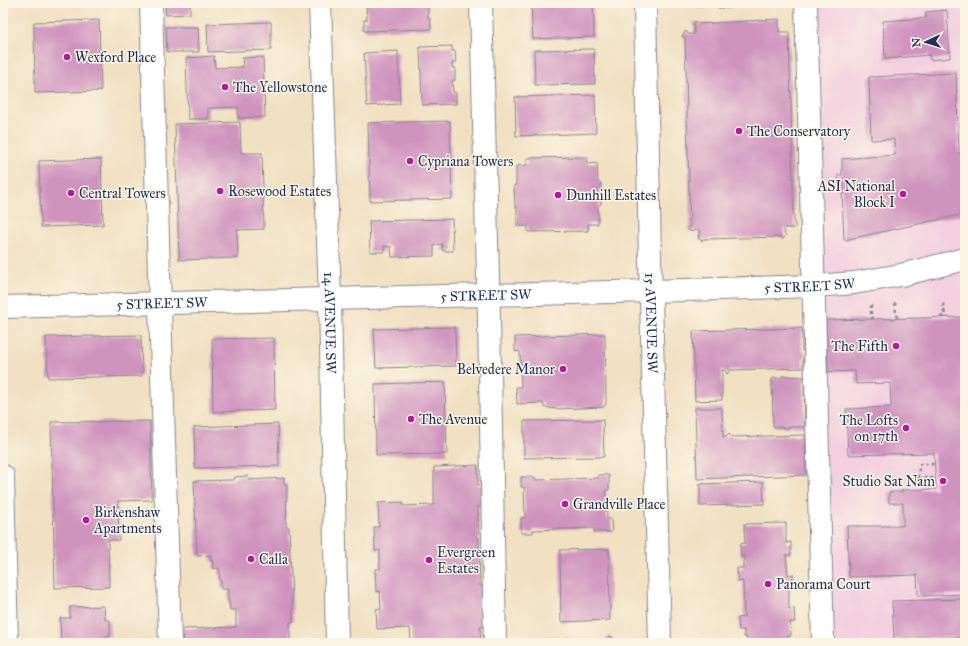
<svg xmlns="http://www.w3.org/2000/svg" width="968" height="646" font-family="'IM FELL Great Primer',serif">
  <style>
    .built { fill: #f3cfe0 }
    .building { fill: #cf93be }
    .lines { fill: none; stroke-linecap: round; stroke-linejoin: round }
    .minor-casing { stroke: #868890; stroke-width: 24 }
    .path { stroke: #868890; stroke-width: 2.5; stroke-dasharray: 3 3; stroke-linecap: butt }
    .minor { stroke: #fff; stroke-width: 22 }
    .poi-dot { fill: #b5179e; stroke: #fcf5e5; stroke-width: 1.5 }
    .labels { text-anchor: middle; stroke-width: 3; stroke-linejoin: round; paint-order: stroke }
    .poi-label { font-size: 14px; fill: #1b2f5e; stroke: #fcf5e5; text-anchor: start }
    .street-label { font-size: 14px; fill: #1b2f5e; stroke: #fcf5e5 }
  </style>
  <rect width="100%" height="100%" fill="#fcf5e5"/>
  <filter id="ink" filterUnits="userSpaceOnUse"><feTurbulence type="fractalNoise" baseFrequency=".025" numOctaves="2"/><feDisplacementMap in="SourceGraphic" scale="8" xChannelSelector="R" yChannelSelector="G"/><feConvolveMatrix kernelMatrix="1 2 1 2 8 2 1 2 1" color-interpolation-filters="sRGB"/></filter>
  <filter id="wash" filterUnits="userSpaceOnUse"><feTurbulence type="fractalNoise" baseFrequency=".012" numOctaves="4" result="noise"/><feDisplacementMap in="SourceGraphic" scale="16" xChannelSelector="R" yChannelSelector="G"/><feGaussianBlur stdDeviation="0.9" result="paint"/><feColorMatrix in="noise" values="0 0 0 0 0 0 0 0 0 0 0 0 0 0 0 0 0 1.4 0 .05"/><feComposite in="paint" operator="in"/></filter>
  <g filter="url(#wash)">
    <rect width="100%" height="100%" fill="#f1e0c1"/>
    <!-- built -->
    <path class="built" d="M810 3H965V643H826Z"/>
    <g id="blocks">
      <!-- building -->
      <g class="building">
        <path d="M165 3H190V14L166 15Z"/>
        <path d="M366 3H428V19L430 18 431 29 364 31V20H367Z"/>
        <path d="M562 3H593L594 37 533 39 531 4Z"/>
        <path d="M694 3H729L730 8H718V5L694 6Z"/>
        <path d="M947 10 950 58 930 60 929 55 885 59 883 21 926 18V12Z"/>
        <path d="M779 19V32H789L794 224 796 226 793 229 792 228H784L785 235 786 236 783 239 781 237 703 239 702 241 698 238 699 237V230L692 231 691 232 687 228 690 226 685 38 682 36 686 31 688 34H694V26L693 25 695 21 699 24Z"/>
        <path d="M99 20 101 91 35 93 34 22Z"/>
        <path d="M271 22V50L208 52 207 24Z"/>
        <path d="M166 27H198L199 52H167Z"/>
        <path d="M452 46V51H455L456 63H452V68H455V80L452 81 453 92 456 93V104L422 105 420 47Z"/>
        <path d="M594 49 595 84 535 85 534 50Z"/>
        <path d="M398 51 400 104 367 106 364 53Z"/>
        <path d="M214 56 215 68 243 67 242 58 263 57 265 117 238 118V107L208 108V119H188L186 58Z"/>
        <path d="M956 73 959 153H962L965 198V214L844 240 842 189 839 190 838 175H842V159L895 155 894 139 871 140 869 77Z"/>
        <path d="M595 95 596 133 516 136 515 97Z"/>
        <path d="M450 121 452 199 370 201 368 123Z"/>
        <path d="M240 122 241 153H262L264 229 237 230 238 258 179 260 175 124Z"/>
        <path d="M587 157V164L597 163 598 183H601V204L598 205V224H588V231L528 232V226H517V207H515L514 185H516V166L527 165V158Z"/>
        <path d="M101 159 103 225 41 227 39 161Z"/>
        <path d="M452 219 453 251H443L442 244 434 245V256L392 257 391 247 384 246V252H370L369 221Z"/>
        <path d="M965 317V594L918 596 917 575 849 577 847 526H903V503H889V492H902V490L936 489 934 453 848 455 846 409 891 407 890 383 856 384 855 371 828 372 826 320Z"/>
        <path d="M455 327 456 366 376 368 374 329Z"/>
        <path d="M802 328V351H805V358H803V368L730 370 727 374 724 370H722V400L695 401 693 331Z"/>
        <path d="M605 334 606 404 604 407 556 409 544 407 543 403 517 404 516 387H521L520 351 515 352V337Z"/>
        <path d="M141 335 142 376 48 378 46 337Z"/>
        <path d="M274 338 275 410 213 412 212 339Z"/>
        <path d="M782 376 804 377 805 427H790L789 428H784L782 427H774L773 425 772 380 773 378H781Z"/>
        <path d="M445 382 447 454 376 455 375 384Z"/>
        <path d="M695 408H722L723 437H726L729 434 732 437 805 435 806 475 697 479Z"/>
        <path d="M603 420 604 457 524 458V421Z"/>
        <path d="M150 421 152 500 118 501 119 540H108L109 587 55 588 51 422Z"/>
        <path d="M278 424 279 466 195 468 194 427Z"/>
        <path d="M478 465V485H483L484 506 478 507 480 586H485L486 627H480L481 643H411L410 628 377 629 376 609H381L380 591 376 592 375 569H380V550L375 551 374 527H379L378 503 403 502V506L434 505V467Z"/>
        <path d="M598 475H609V490H606L607 519H611L612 532H594V528L533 530V533H521V518H525L524 487H521V477H535V480L598 478Z"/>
        <path d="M248 476 249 480 284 478V484H287L286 527H289L293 622H290V643H184L183 629 236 627V610H230L229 601H228V589H221V581H220L219 568 213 569V561H211V555L197 556 194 481 234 480 235 477Z"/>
        <path d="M763 482 764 504 700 506V484Z"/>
        <path d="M786 523V543L791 542V555H786L788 575 793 574V586H789V609L794 608 795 622H790L791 636H788V640H793V643H741V642L746 641 747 637H744V630H739L738 618 744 617 743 581 738 582 737 568H743V561H745V556L741 557 740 544 745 543 744 524Z"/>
        <path d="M609 549 610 620 561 622 560 550Z"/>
        <path d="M965 599V637L894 639 892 601Z"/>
        <path d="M104 606 105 620H110V636H106L107 643 61 642 60 618H70V607Z"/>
        <path d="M610 636 615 640V643H590V642L604 641Z"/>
        <path d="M567 637 572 642 577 638 582 643H562Z"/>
      </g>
    </g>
  </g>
  <g filter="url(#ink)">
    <use href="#blocks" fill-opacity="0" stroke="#868890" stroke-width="1"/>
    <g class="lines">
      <!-- minor casing -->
      <g class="minor-casing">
        <g id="minor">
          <path d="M151 3 170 643"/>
          <path id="s1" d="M320 3 330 299 337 643"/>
          <path d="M481 3 489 318 495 643"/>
          <path id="s2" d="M645 3 650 260 660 643"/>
          <path d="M806 3 823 643"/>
          <path id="s3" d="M3 307 651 291 814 286 854 283 901 275 965 259"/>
          <path d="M3 476 7 643"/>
        </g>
      </g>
      <!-- path -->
      <g class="path">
        <path d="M895 303 896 314 899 319"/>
        <path d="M871 305V315L873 319"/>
        <path d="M944 311 946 318"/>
        <path d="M941 318 944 311 943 302"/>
        <path d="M918 478H935"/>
        <path d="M917 480 920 483 935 482"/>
        <path d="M914 481 917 480 920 464H935"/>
      </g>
      <!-- minor -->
      <use href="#minor" class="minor"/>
    </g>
  </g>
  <!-- markers -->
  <g class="poi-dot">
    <circle cx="67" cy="57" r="4"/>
    <circle cx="225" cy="87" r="4"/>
    <circle cx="739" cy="131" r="4"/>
    <circle cx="410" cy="161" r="4"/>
    <circle cx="220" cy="191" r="4"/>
    <circle cx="71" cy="193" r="4"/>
    <circle cx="903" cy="194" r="4"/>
    <circle cx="558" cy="195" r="4"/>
    <circle cx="896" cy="346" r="4"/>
    <circle cx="563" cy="369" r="4"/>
    <circle cx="411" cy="419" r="4"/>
    <circle cx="906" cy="428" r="4"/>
    <circle cx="943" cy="481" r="4"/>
    <circle cx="565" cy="504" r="4"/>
    <circle cx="86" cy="520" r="4"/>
    <circle cx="251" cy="559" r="4"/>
    <circle cx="429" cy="560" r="4"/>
    <circle cx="768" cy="584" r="4"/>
  </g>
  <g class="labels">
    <!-- poi labels -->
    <g class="poi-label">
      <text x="75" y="62">Wexford Place</text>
      <text x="233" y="92">The Yellowstone</text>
      <text x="747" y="136">The Conservatory</text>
      <text x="418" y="166">Cypriana Towers</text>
      <text x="895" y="191" text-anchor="end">ASI National<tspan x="895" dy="16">Block I</tspan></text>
      <text x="228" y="196">Rosewood Estates</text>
      <text x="79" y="198">Central Towers</text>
      <text x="566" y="200">Dunhill Estates</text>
      <text x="888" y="351" text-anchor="end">The Fifth</text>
      <text x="555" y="374" text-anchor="end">Belvedere Manor</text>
      <text x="419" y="424">The Avenue</text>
      <text x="898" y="425" text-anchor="end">The Lofts<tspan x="898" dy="16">on 17th</tspan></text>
      <text x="935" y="486" text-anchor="end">Studio Sat Nam</text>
      <text x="573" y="509">Grandville Place</text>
      <text x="94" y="517">Birkenshaw<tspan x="94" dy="16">Apartments</tspan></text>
      <text x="437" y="557">Evergreen<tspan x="437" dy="16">Estates</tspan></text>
      <text x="259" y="564">Calla</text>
      <text x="776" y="589">Panorama Court</text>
    </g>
    <!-- street labels -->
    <g class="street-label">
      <text dy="5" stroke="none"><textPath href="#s3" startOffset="807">5 STREET SW</textPath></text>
      <text dy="5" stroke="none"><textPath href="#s3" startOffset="483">5 STREET SW</textPath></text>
      <text dy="5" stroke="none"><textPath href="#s3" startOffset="159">5 STREET SW</textPath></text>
      <text dy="5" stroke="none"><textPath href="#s1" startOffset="320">14 AVENUE SW</textPath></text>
      <text dy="5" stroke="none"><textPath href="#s2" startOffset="320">15 AVENUE SW</textPath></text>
    </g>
  </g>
  <!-- margin -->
  <rect width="968" height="646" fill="none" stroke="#fcf5e5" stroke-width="16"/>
  <!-- north arrow -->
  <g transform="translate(926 42) rotate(266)" stroke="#fcf5e5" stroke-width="3" paint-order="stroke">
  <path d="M0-3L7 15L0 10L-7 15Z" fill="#1b2f5e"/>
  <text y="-6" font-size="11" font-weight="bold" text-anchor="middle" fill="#1b2f5e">N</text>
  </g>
</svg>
